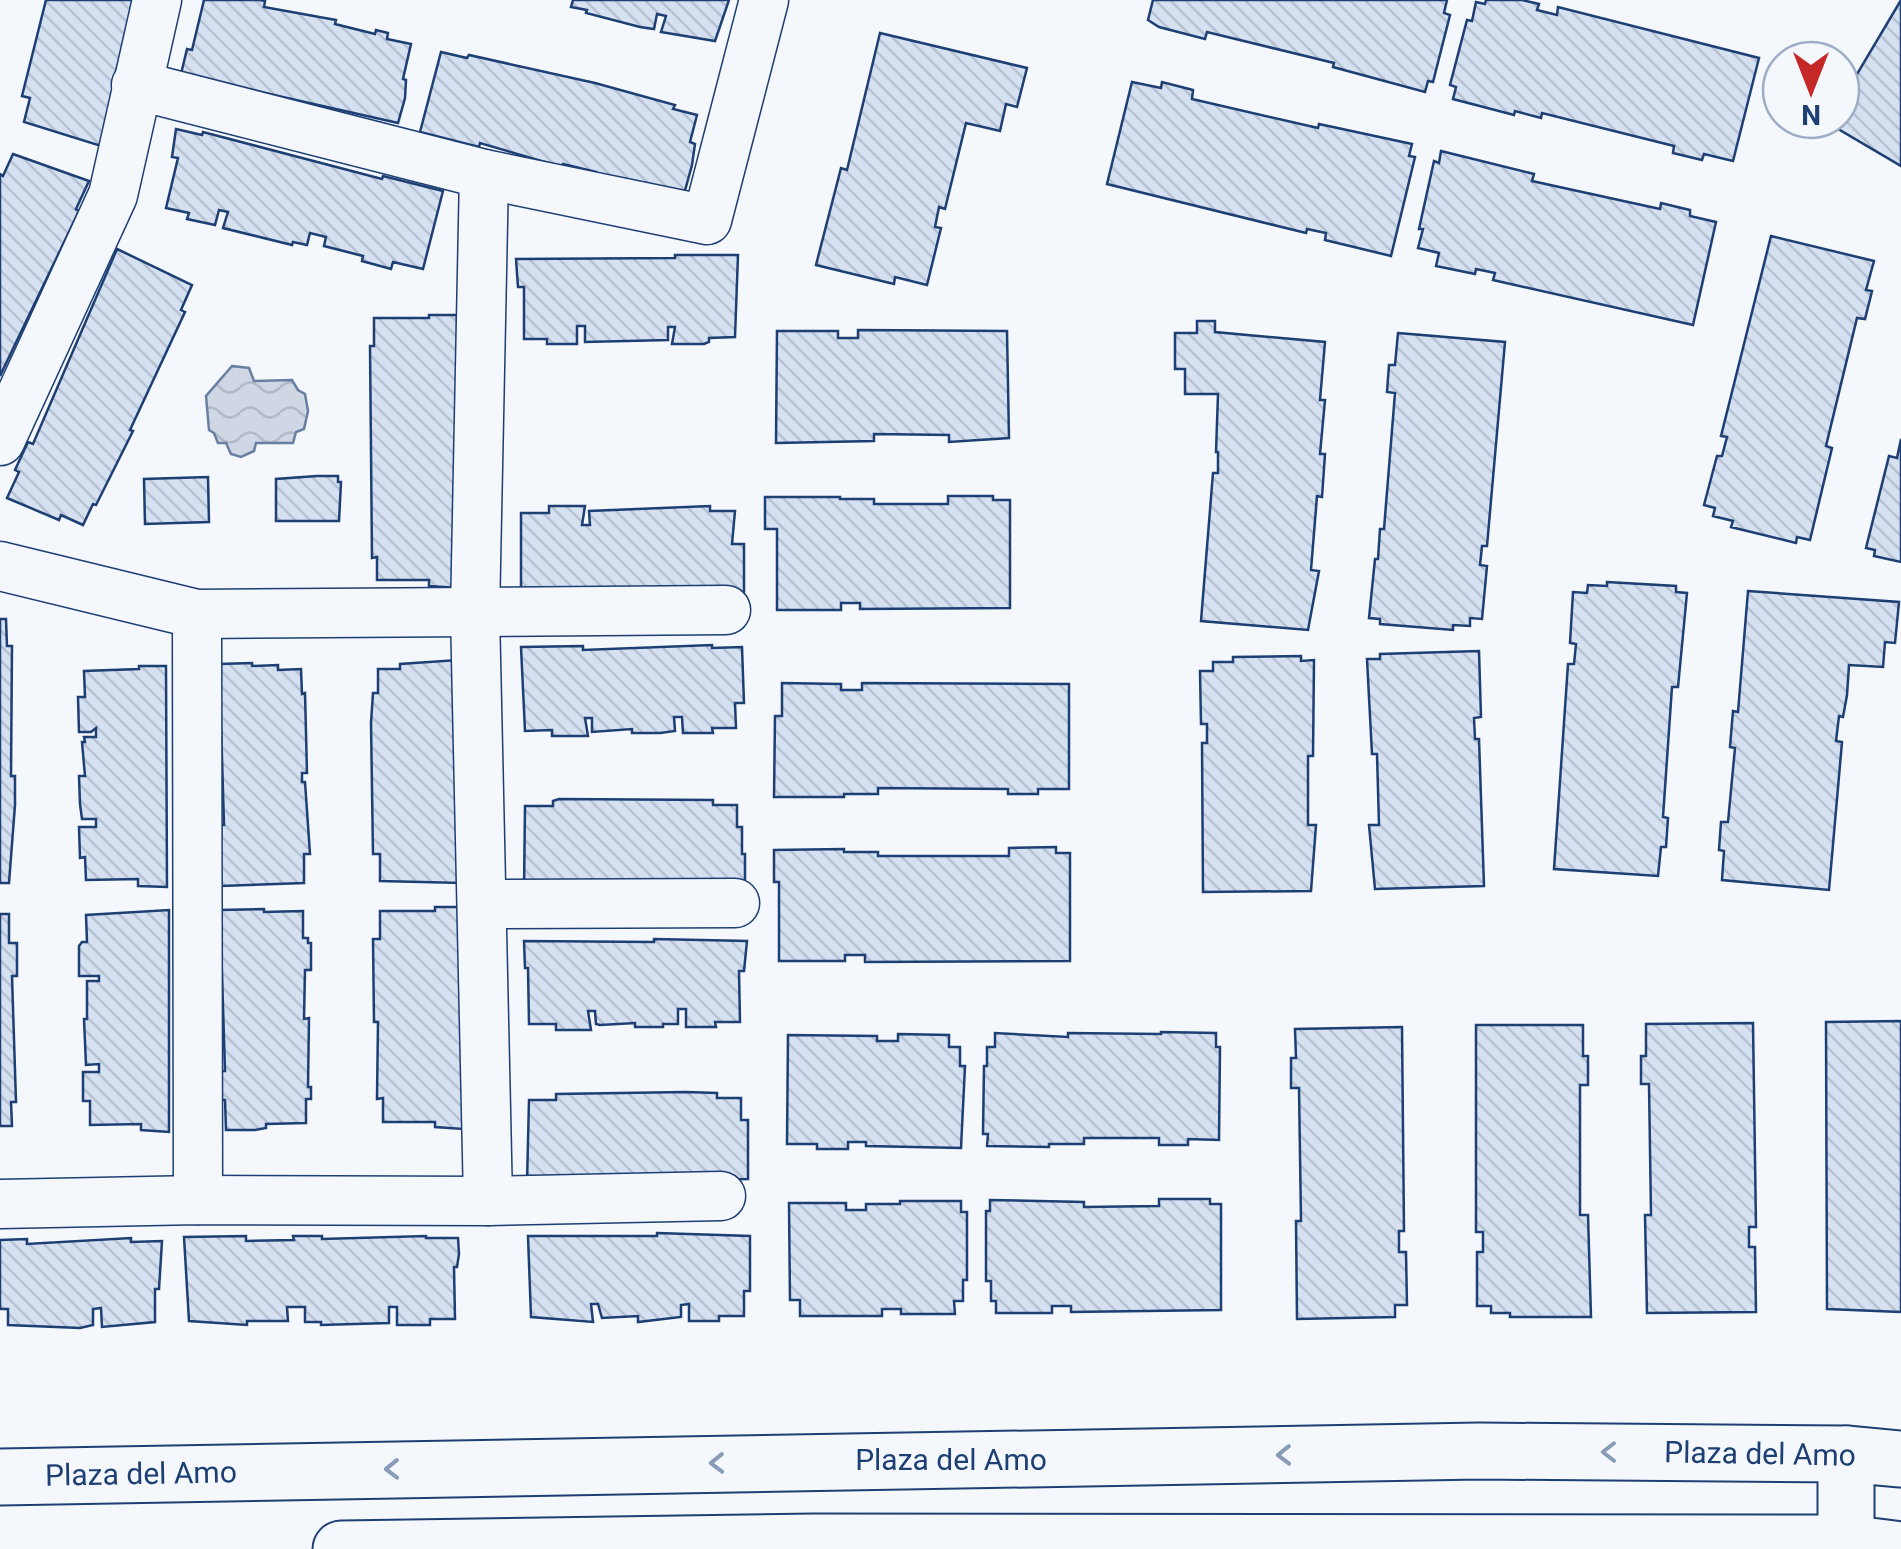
<svg xmlns="http://www.w3.org/2000/svg" width="1901" height="1549" font-family="Roboto,sans-serif">
  <style>
    .water { fill: url(#water-waves); stroke: #687fa3; stroke-width: 2.5 }
    .building { fill: url(#building-back-hatch); stroke: #1d3f73; stroke-width: 2.5 }
    .lines { fill: none; stroke-linecap: round; stroke-linejoin: round }
    .street-casing { stroke: #1d3f73; stroke-width: 51 }
    .secondary-casing { stroke: #1d3f73; stroke-width: 59 }
    .street { stroke: #f4f7fb; stroke-width: 48 }
    .secondary { stroke: #f4f7fb; stroke-width: 55 }
    .oneway { stroke: #889bb7 }
    .labels { text-anchor: middle; stroke-width: 8; stroke-linejoin: round; paint-order: stroke }
    .street-label { font-size: 30px; fill: #1d3f73; stroke: #f4f7fb }
  </style>
  <defs>
    <pattern id="water-waves" width="16" height="10" patternUnits="userSpaceOnUse" patternTransform="scale(2.5)"><rect width="16" height="10" fill="#cfd7e4"/><path d="M0 5q4-4 8 0t8 0" fill="none" stroke="#b1bac7"/></pattern>
    <pattern id="building-back-hatch" width="6" height="6" patternUnits="userSpaceOnUse" patternTransform="scale(2.5)"><rect width="6" height="6" fill="#d5e0f0"/><path d="M-1 5l2 2M0 0l6 6M5-1l2 2" fill="none" stroke="#b6c1d1"/></pattern>
  </defs>
  <rect width="100%" height="100%" fill="#f4f7fb"/>
  <!-- water -->
  <path class="water" d="M232 366 249 368 254 381 292 380 298 390 305 394 308 411 304 429 296 432 293 443H256L254 451 241 457 231 454 226 443H218L214 433 209 430 206 396Z"/>
  <!-- building -->
  <g class="building">
    <path d="M46 0H135L113 83 117 85 101 146 24 122 30 98 22 96Z"/>
    <path d="M204 0H259L265 1 264 7 336 20 335 24 375 34 376 30 388 33 387 39 411 44 403 79 406 80 405 98 398 123 181 74 187 49 192 50Z"/>
    <path d="M573 0H729L715 41 661 32 666 16 657 14 654 29 640 27 586 13 587 10 571 7Z"/>
    <path d="M1153 0H1447L1444 13 1450 15 1433 82 1428 81 1425 92 1333 67 1334 63 1207 32 1205 39 1159 27 1148 20Z"/>
    <path d="M1486 0H1522L1539 4 1537 10 1557 15 1558 7 1759 58 1733 161 1704 154 1702 160 1673 153 1674 146 1542 113 1541 118 1515 111 1514 115 1453 99 1456 87 1450 85 1467 20 1472 21 1476 2 1485 4Z"/>
    <path d="M1901 0V166L1828 123 1841 120V101Z"/>
    <path d="M880 33 1027 68 1017 107 1006 104 1000 131 966 123 945 209 939 207 935 227 941 228 927 285 895 277 894 284 816 265 841 168 847 170Z"/>
    <path d="M441 52 467 58 469 55 595 83 675 105 673 109 697 115 690 142 695 144 692 165 684 194 595 176 596 172 563 164 562 167 480 143 479 147 420 132Z"/>
    <path d="M1132 82 1161 88 1162 82 1193 90 1192 99 1318 128 1319 124 1412 144 1409 156 1415 157 1391 256 1325 240 1326 233 1307 229 1306 233 1107 184Z"/>
    <path d="M176 129 202 135 203 132 382 179 383 176 443 191 423 269 393 262 391 269 362 261 363 256 324 246 326 237 310 233 307 245 293 242 292 245 223 228 228 212 219 210 215 225 187 219 189 213 166 208 178 158 172 157Z"/>
    <path d="M1441 151 1534 174 1532 181 1660 209 1661 203 1690 210V216L1716 222 1693 325 1493 280 1495 273 1476 269 1475 274 1436 266 1439 253 1418 248 1423 229H1419L1434 161 1439 163Z"/>
    <path d="M13 154 89 181 76 209 79 211 0 376V174L3 176Z"/>
    <path d="M1771 236 1874 261 1866 290 1872 291 1865 319 1857 318 1826 446 1832 448 1810 540 1797 537 1796 543 1731 527 1733 521 1713 516 1715 508 1704 505 1717 456H1722L1727 437 1721 436Z"/>
    <path d="M117 249 192 285 181 310 185 312 130 430 133 431 96 505 93 504 83 525 61 515 59 520 7 498 19 472 15 470 28 442 33 444Z"/>
    <path d="M675 255H738L735 337 709 338V342L704 344H672L675 327H668V340L585 342V326H577V344H547V339H524V287H518L516 259 675 258Z"/>
    <path d="M429 315H457L458 588 429 586V580H377V557L372 558 370 346H374V318H429Z"/>
    <path d="M1197 321H1215V332L1325 342 1320 400H1325L1320 454H1325L1322 497 1317 496 1311 570 1319 571 1308 630 1201 621 1213 473H1218V452H1216L1218 394H1185V369H1175V333H1197Z"/>
    <path d="M858 330 1007 331 1009 438 949 442V435L874 434V441L776 443 777 331H838V338H858Z"/>
    <path d="M1398 333 1505 342 1487 546H1482L1480 565 1487 566 1482 619 1470 618V626L1453 625V630L1380 624V619L1369 618 1375 559H1378L1380 529H1384L1395 393 1387 392 1389 365H1395Z"/>
    <path d="M1901 439V562L1874 556 1875 550 1866 548 1889 456 1897 458Z"/>
    <path d="M317 476H338V482H341L339 521H276V479Z"/>
    <path d="M208 477 209 522 145 524 144 479Z"/>
    <path d="M948 496H993V500H1010V608L860 609V603H841V610H777V529H765V497H840V499H874V504H948Z"/>
    <path d="M549 506H585L582 525H590L589 511 710 506V511H735L732 544H744V592L521 596V513H549Z"/>
    <path d="M1607 582 1676 586V592L1687 593 1678 687H1672L1663 817 1668 818 1666 847H1661L1658 876 1554 869 1568 664H1574L1576 644 1570 643 1573 592 1587 593 1588 585 1607 586Z"/>
    <path d="M1748 591 1899 602 1895 643 1885 642 1883 667 1849 665 1847 695 1843 717 1839 716 1836 741 1842 742 1829 890 1722 880 1724 851 1719 850 1721 822H1728L1735 748 1730 747 1733 711 1738 712Z"/>
    <path d="M0 619H6L7 646H12L11 776H15V805L9 883H0Z"/>
    <path d="M712 645V648L742 647 744 703H735L736 728H712L713 733H683L682 717H674L675 731 660 733H632V729L592 732V718H585L588 736H552V730L525 731 521 647 583 646V650Z"/>
    <path d="M1479 651 1481 717 1474 718 1475 739H1479L1484 886 1375 889 1369 825H1379L1377 754H1372L1367 659H1380V654Z"/>
    <path d="M1301 656V661L1314 660 1313 756H1308V825H1316L1311 891 1203 892 1202 743H1207V724H1201L1200 671H1213V662H1233V657Z"/>
    <path d="M458 660 462 883 380 881V854H373L371 723 373 693H378V669H400V664Z"/>
    <path d="M252 663V666L278 665V670L301 669 302 694 305 693 307 773H302V782H305L310 854H304V883L221 886 219 825H224L221 724H217L219 664Z"/>
    <path d="M139 666H166L167 887 138 886V879L86 880 85 857 80 858 79 827H96V819H82L80 804 79 776H85L82 742H85L84 737H96V728L91 732H79L78 697H85L84 671 139 669Z"/>
    <path d="M782 683 841 684V690H862V683L1069 684V789H1038V794H1008V789L878 788V794H844V797H774L775 716H782Z"/>
    <path d="M559 799 713 800V805H737V827H742V854H745V885L524 890 525 806H553V801Z"/>
    <path d="M1056 847V853H1070V961L865 962V955H845V961H779V882H774V850L844 849V852H878V856H1009V848Z"/>
    <path d="M435 907H463V1129L435 1127V1122H383V1098L377 1099 378 1022H374L373 939H380V911H435Z"/>
    <path d="M264 909V912L303 911V938H308V943H311V970H305L304 1019 309 1018 308 1087H311V1099H306V1123L266 1124V1128L255 1130H226L225 1100H221L220 1071H225L220 910Z"/>
    <path d="M169 910V1132L141 1130V1124L90 1125V1101H83V1072H99V1064L86 1065 84 1019H87V981H99V976H79V946L82 942H87L86 915Z"/>
    <path d="M0 914H9V943H17V976H12L16 1102H11L12 1126H0Z"/>
    <path d="M654 939 747 941 744 971H739L740 1022H715L716 1027H686V1009H678V1024H663V1027H635V1023L600 1025 596 1024 595 1011H588L591 1030H556V1024H529L528 968H525L524 941 654 942Z"/>
    <path d="M1901 1021V1312L1827 1309 1826 1022Z"/>
    <path d="M1753 1023 1756 1227H1749V1247H1755L1756 1312 1647 1313 1645 1215H1651L1649 1084H1641V1056H1646V1024Z"/>
    <path d="M1476 1025H1583V1056H1588V1085H1580V1215H1588L1591 1317H1510V1313H1491V1306H1477V1252H1483V1232H1476Z"/>
    <path d="M1402 1027 1404 1231H1399V1252H1406L1407 1305H1395V1317L1297 1319 1296 1221H1301L1299 1088H1291V1058H1296L1295 1029Z"/>
    <path d="M1161 1032 1216 1033V1047H1220L1219 1140 1188 1139V1145H1159V1138H1084V1144H1049V1147L987 1146 988 1134H983L984 1066H987V1047H995V1033L1068 1037V1033L1161 1034Z"/>
    <path d="M898 1034 949 1035V1047H960V1066H965L961 1148 866 1146V1142H848V1149H817V1144H787L788 1035 877 1036V1041H898Z"/>
    <path d="M686 1092 717 1093V1098H741V1120H748V1179L527 1183 529 1100H556V1094Z"/>
    <path d="M1159 1199H1210V1204H1221V1310L1071 1312V1306H1052V1313H996V1301H991V1281H986V1211H990V1200L1084 1202V1207L1159 1206Z"/>
    <path d="M900 1201H961V1212H967V1280H963V1301H954L955 1314H901V1309H882V1316H800V1300H790L789 1203H846V1210H866V1204H900Z"/>
    <path d="M657 1233 750 1236V1291H744V1316H719V1321H689V1304L681 1305V1317L638 1322V1316L602 1318 598 1304H591L593 1322 531 1317 528 1236H657Z"/>
    <path d="M246 1236V1241L294 1240 293 1236H322V1239L426 1236V1238H458L459 1254 457 1267H454L455 1319H430V1325H397V1307H389V1323L321 1325V1322H305V1307H287L288 1321H247V1325L189 1321 184 1237Z"/>
    <path d="M131 1238V1242L162 1241 159 1289H155V1322L102 1327 101 1308 93 1309V1325L80 1328 8 1325V1309H0V1240L27 1239V1244Z"/>
  </g>
  <g class="lines">
    <!-- street casing -->
    <g class="street-casing">
      <g id="street">
        <path d="M136 85 484 174 707 220 764 0"/>
        <path d="M0 441 113 195 157 0"/>
        <path d="M0 566 197 614 726 610"/>
        <path d="M197 614 198 1200"/>
        <path d="M482 904 735 903"/>
        <path d="M488 1201 721 1196"/>
        <path d="M0 1204 198 1200 488 1201 475 613 484 174"/>
      </g>
    </g>
    <!-- secondary casing -->
    <g class="secondary-casing">
      <g id="secondary">
        <path d="M0 1477 1479 1451 1846 1454 1901 1459"/>
        <path d="M1846 1543V1454"/>
        <path d="M341 1549 814 1542 1846 1543 1894 1549"/>
      </g>
    </g>
    <!-- street -->
    <use href="#street" class="street"/>
    <!-- secondary -->
    <use href="#secondary" class="secondary"/>
  </g>
  <!-- one-way arrows -->
  <defs><path id="oneway-chevron" d="M-2-3.5L2.5 0L-2 3.5" fill="none" stroke-width="1.6" stroke-linecap="round" stroke-linejoin="round" transform="scale(2.5)"/></defs>
  <g class="oneway">
    <use href="#oneway-chevron" transform="translate(1609 1452) rotate(-180)"/>
    <use href="#oneway-chevron" transform="translate(1284 1455) rotate(179)"/>
    <use href="#oneway-chevron" transform="translate(717 1463) rotate(179)"/>
    <use href="#oneway-chevron" transform="translate(392 1469) rotate(179)"/>
  </g>
  <g class="labels">
    <!-- street labels -->
    <g class="street-label">
      <text transform="translate(1760 1454) rotate(1)" y="10">Plaza del Amo</text>
      <text x="951" y="1470">Plaza del Amo</text>
      <text transform="translate(141 1474) rotate(-1)" y="10">Plaza del Amo</text>
    </g>
  </g>
  <!-- north arrow -->
  <g transform="translate(1811 90) rotate(180)"><circle r="48" fill="#f4f7fb" stroke="#9eadc5" stroke-width="2.5"/>
  <path d="M0-8L18 38L0 25L-18 38Z" fill="#c62828"/>
  <text y="-15" font-size="28" font-weight="bold" text-anchor="middle" fill="#1d3f73">N</text>
  </g>
</svg>
